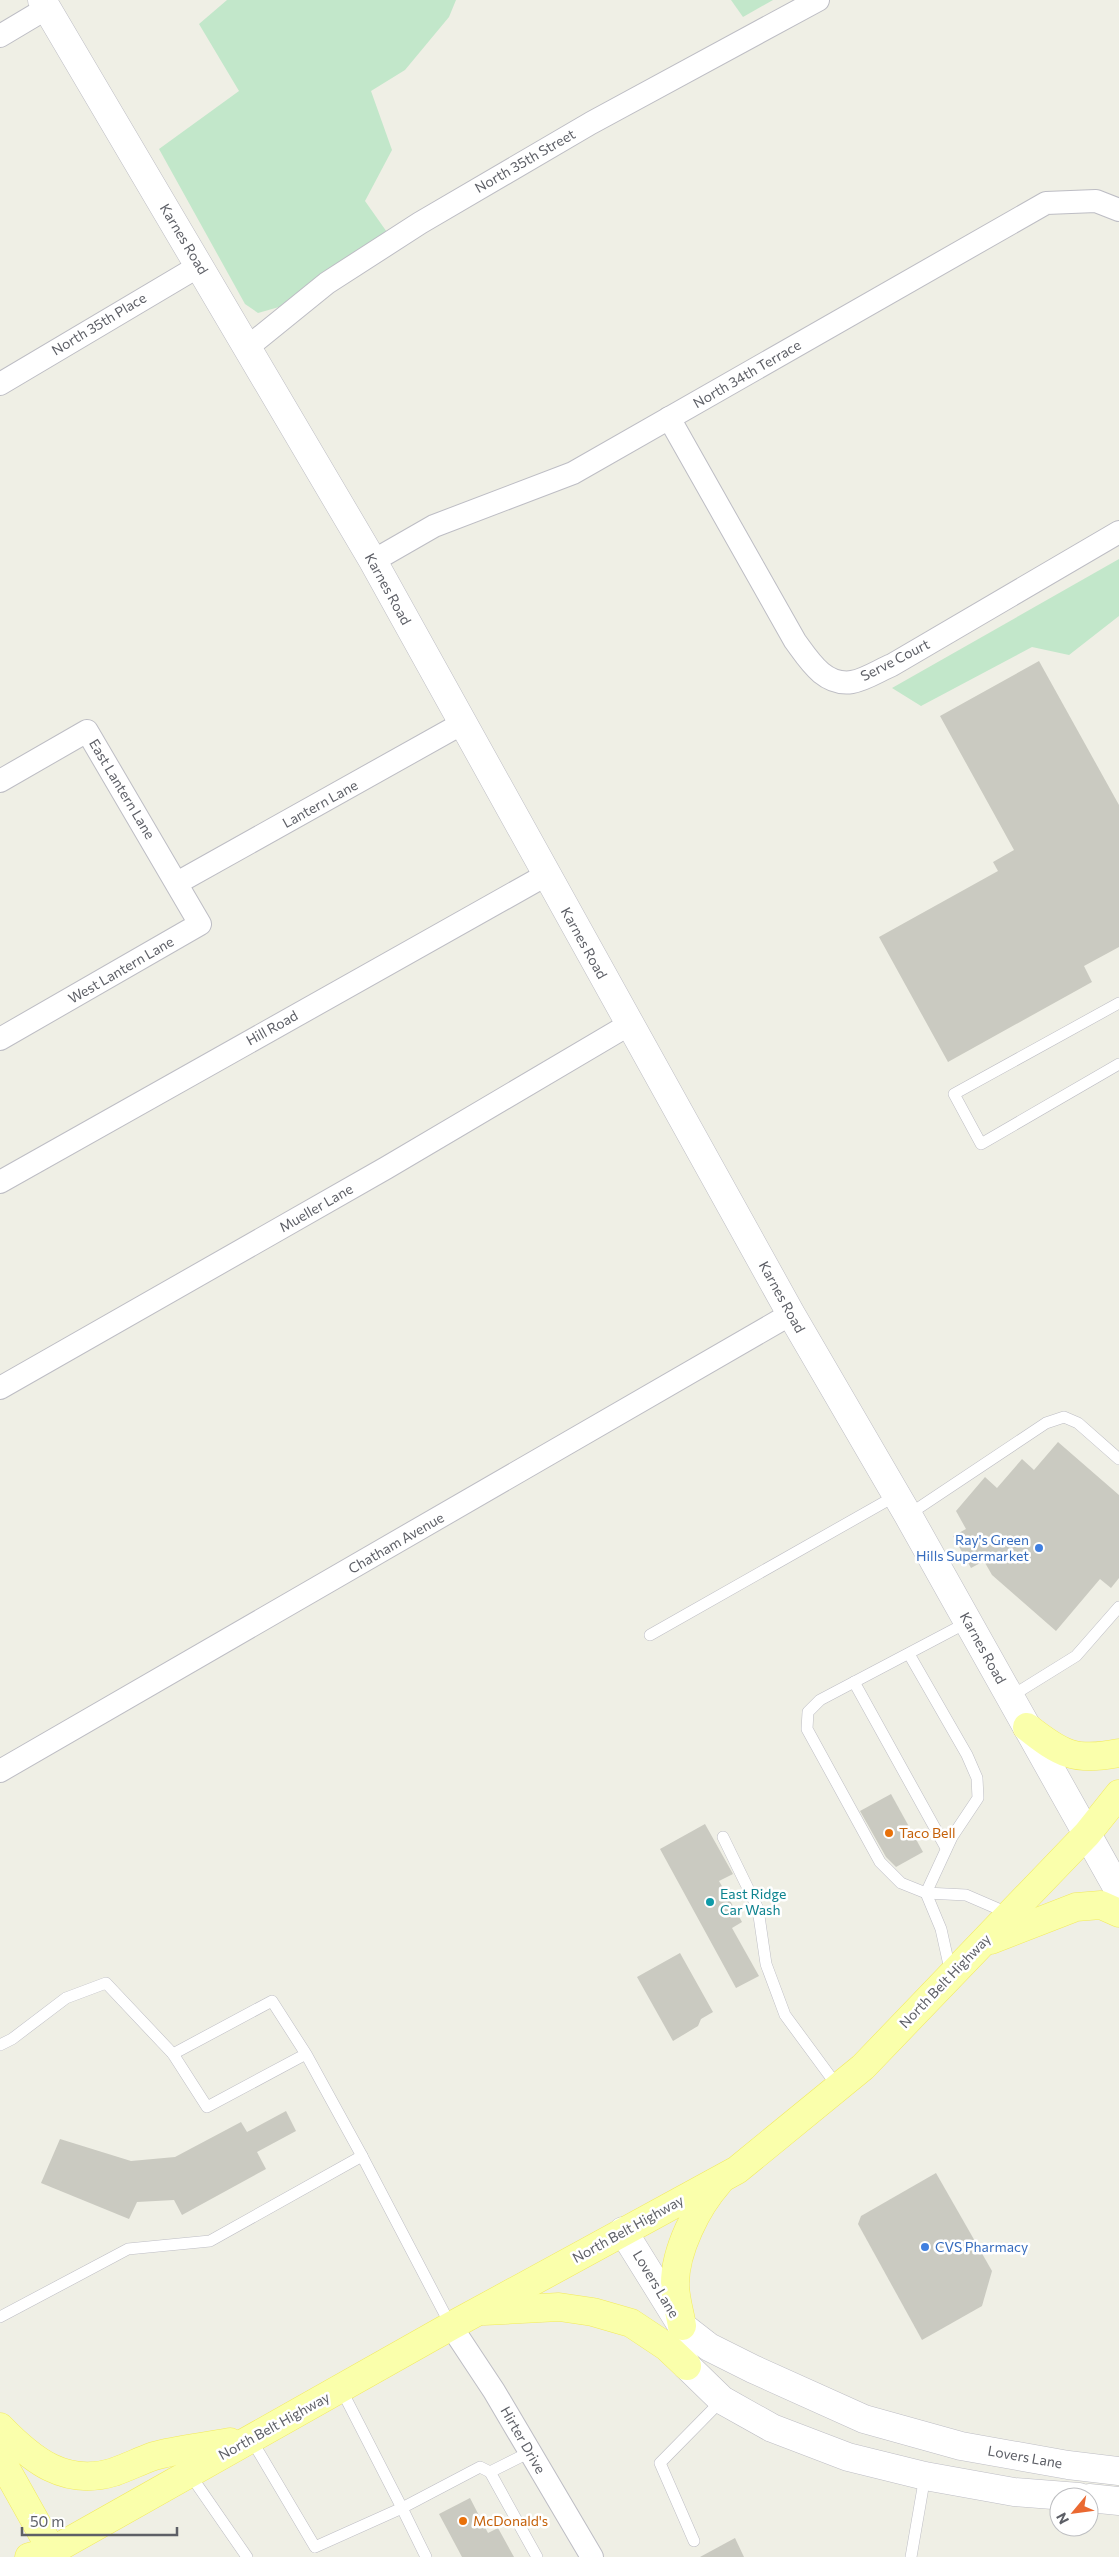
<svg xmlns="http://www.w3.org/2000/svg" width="1119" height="2557" font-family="Commissioner,sans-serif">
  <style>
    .green { fill: #c2e7ca }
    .building { fill: #cacac1 }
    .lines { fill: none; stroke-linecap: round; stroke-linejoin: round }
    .service-casing { stroke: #bdbdc4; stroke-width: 12 }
    .minor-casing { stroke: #bdbdc4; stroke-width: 24 }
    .tertiary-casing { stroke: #bdbdc4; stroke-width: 29 }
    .primary-casing { stroke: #f2ea5c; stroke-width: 29 }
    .service { stroke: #fff; stroke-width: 11 }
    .minor { stroke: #fff; stroke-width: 22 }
    .tertiary { stroke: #fff; stroke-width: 28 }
    .primary { stroke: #faffab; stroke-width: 28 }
    .shop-dot { fill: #3f7fe0; stroke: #fff; stroke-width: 2 }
    .food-dot { fill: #e8710a; stroke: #fff; stroke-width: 2 }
    .culture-dot { fill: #0f9aa8; stroke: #fff; stroke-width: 2 }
    .labels { text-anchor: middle; stroke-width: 5; stroke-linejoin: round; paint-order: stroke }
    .street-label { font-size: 14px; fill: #5d5f66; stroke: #fff }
    .shop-label { font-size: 14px; fill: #366cbe; stroke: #fff; text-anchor: end }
    .food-label { font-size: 14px; fill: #c56008; stroke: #fff; text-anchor: start }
    .culture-label { font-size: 14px; fill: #0d838f; stroke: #fff; text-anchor: start }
  </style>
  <rect width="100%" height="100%" fill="#efefe5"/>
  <!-- green -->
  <g class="green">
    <path d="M227 0H456L449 17 405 70 371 91 392 150 365 201 389 235 279 307 258 313 245 304 159 149 239 91 199 24Z"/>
    <path d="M731 0H773L743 17Z"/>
    <path d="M1119 559V616L1069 655 1032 647 921 706 892 688Z"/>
  </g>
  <!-- building -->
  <g class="building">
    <path d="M1039 661 1119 805V947L1084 966 1092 982 948 1062 879 937 998 871 993 862 1014 850 940 716Z"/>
    <path d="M1058 1442 1119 1495V1578L1111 1588 1100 1579 1056 1631 992 1575 984 1561 971 1568 953 1536 966 1529 956 1511 985 1477 997 1488 1022 1459 1034 1470Z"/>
    <path d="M891 1794 923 1852 896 1867 886 1857 860 1811Z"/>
    <path d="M705 1824 733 1874 719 1881 742 1922 732 1928 759 1976 736 1988 660 1849Z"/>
    <path d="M680 1953 713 2012 701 2019 698 2026 673 2041 637 1977Z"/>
    <path d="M286 2111 296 2131 257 2152 266 2169 182 2215 174 2200 137 2202 129 2219 41 2183 60 2139 131 2161 175 2157 241 2122 247 2132Z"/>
    <path d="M936 2173 992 2271 982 2306 922 2340 858 2224 861 2216Z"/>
    <path d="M470 2498 488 2533 498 2528 514 2557H462L439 2514Z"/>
    <path d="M735 2538 744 2557H700Z"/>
  </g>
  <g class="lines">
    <!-- service casing -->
    <g class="service-casing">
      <g id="service">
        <path d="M1119 1003 954 1094 981 1144 1119 1064"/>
        <path d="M908 1515 1046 1423 1064 1417 1078 1423 1119 1459"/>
        <path d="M968 1622 820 1700 808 1712 807 1729 880 1862 901 1883 926 1893 966 1895 1010 1914"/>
        <path d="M650 1635 897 1495"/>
        <path d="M909 1654 967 1755 977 1778 978 1798 952 1837 926 1893 941 1929 951 1974"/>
        <path d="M854 1682 946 1848"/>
        <path d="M1010 1697 1076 1656 1119 1607"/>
        <path d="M723 1837 758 1909 766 1964 785 2015 838 2087"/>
        <path d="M0 2045 12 2039 66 1998 106 1983 173 2054"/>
        <path d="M306 2054 207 2107 173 2054 272 2001 306 2054 362 2156"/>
        <path d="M0 2317 128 2249 210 2241 362 2156 451 2326"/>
        <path d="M251 2439 315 2547 402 2508 341 2389"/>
        <path d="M490 2472 530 2452"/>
        <path d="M189 2473 247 2557"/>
        <path d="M694 2541 660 2463 722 2400"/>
        <path d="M426 2557 402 2508 480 2467 490 2472 537 2557"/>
        <path d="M911 2557 925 2476"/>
      </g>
    </g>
    <!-- minor casing -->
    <g class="minor-casing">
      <g id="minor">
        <path d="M0 36 47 8"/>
        <path d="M248 347 327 283 420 223 591 123 818 0"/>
        <path d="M0 384 199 266"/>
        <path d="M669 418 795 641C809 660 824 686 852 682 865 680 880 670 892 665L1119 532"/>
        <path d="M373 561 434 526 573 473 1046 203 1096 201 1119 210"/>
        <path d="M0 781 87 731 200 924 0 1039"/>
        <path d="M177 883 463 723"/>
        <path d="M0 1182 546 875"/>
        <path d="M0 1388 386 1168 630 1024"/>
        <path d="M0 1771 791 1314"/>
        <path d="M451 2326 494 2391 592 2557"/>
      </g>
    </g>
    <!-- tertiary casing -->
    <g class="tertiary-casing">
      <g id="tertiary">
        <path d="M42 0 373 561 791 1314 908 1515 1119 1891"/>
        <path d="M623 2231 682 2326 709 2347 753 2369 864 2419 961 2446 1068 2465 1119 2471"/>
        <path d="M675 2345 687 2366 722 2400 772 2428 848 2457 925 2476 1014 2492 1079 2497"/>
        <path d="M1089 2498 1119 2501"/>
      </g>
    </g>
    <!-- primary casing -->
    <g class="primary-casing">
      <g id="primary">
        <path d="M1027 1727C1061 1754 1075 1762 1119 1753"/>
        <path d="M991 1940 1076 1907 1101 1905 1119 1913"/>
        <path d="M484 2311 559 2307 593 2312 631 2323 667 2347 687 2366"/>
        <path d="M682 2326C680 2313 675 2298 675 2284 675 2250 697 2207 719 2182"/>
        <path d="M0 2427C32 2460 65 2487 114 2472 128 2467 140 2461 154 2456 178 2449 205 2447 230 2442"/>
        <path d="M0 2458 52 2551"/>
        <path d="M29 2557 52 2551 451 2326 737 2170 863 2067 1087 1834 1119 1794"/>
      </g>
    </g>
    <!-- service -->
    <use href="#service" class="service"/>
    <!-- minor -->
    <use href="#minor" class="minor"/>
    <!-- tertiary -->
    <use href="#tertiary" class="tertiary"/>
    <!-- primary -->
    <use href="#primary" class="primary"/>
  </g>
  <!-- markers -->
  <g class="shop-dot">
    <circle cx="1039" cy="1548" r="5"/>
    <circle cx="925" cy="2247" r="5"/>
  </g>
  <g class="food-dot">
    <circle cx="889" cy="1833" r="5"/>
    <circle cx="463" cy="2521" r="5"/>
  </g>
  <circle class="culture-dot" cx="710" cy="1902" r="5"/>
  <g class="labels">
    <!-- street labels -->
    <g class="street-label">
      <text transform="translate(525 161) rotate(-30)" y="5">North 35th Street</text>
      <text transform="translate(184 239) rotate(59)" y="5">Karnes Road</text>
      <text transform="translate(99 324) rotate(-31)" y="5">North 35th Place</text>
      <text transform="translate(747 374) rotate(-30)" y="5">North 34th Terrace</text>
      <text transform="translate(388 589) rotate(61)" y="5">Karnes Road</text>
      <text transform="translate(895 660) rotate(-27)" y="5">Serve Court</text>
      <text transform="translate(122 789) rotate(59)" y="5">East Lantern Lane</text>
      <text transform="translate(320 804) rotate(-29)" y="5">Lantern Lane</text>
      <text transform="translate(584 943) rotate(61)" y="5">Karnes Road</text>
      <text transform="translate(121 970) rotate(-30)" y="5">West Lantern Lane</text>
      <text transform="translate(272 1028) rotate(-29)" y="5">Hill Road</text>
      <text transform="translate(316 1208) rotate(-30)" y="5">Mueller Lane</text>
      <text transform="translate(782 1297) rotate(61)" y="5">Karnes Road</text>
      <text transform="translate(396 1543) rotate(-30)" y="5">Chatham Avenue</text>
      <text transform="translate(983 1648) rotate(61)" y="5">Karnes Road</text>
      <text transform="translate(945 1981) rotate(-46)" y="5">North Belt Highway</text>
      <text transform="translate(628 2229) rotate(-29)" y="5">North Belt Highway</text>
      <text transform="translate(656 2284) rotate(59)" y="5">Lovers Lane</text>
      <text transform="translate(274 2426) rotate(-29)" y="5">North Belt Highway</text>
      <text transform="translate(523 2440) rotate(60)" y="5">Hirter Drive</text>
      <text transform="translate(1025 2457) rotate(10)" y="5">Lovers Lane</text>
    </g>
    <!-- shop labels -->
    <g class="shop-label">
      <text x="1029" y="1545">Ray's Green<tspan x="1029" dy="16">Hills Supermarket</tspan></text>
      <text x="935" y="2252" text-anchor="start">CVS Pharmacy</text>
    </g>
    <!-- food labels -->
    <g class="food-label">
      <text x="899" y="1838">Taco Bell</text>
      <text x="473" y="2526">McDonald's</text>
    </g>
    <!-- culture labels -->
    <g class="culture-label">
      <text x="720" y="1899">East Ridge<tspan x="720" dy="16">Car Wash</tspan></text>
    </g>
  </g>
  <!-- north arrow -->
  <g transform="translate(1074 2512) rotate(241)"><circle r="24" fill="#ffffff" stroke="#bebfc2"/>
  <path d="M0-4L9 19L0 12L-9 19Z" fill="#ea6931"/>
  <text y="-8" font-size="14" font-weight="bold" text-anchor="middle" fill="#5d5f66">N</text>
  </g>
  <!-- scale -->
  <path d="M22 2527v8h155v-8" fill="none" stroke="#5d5f66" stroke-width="2.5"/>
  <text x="30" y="2527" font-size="15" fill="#5d5f66" stroke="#ffffff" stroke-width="4" paint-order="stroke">50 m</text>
</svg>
